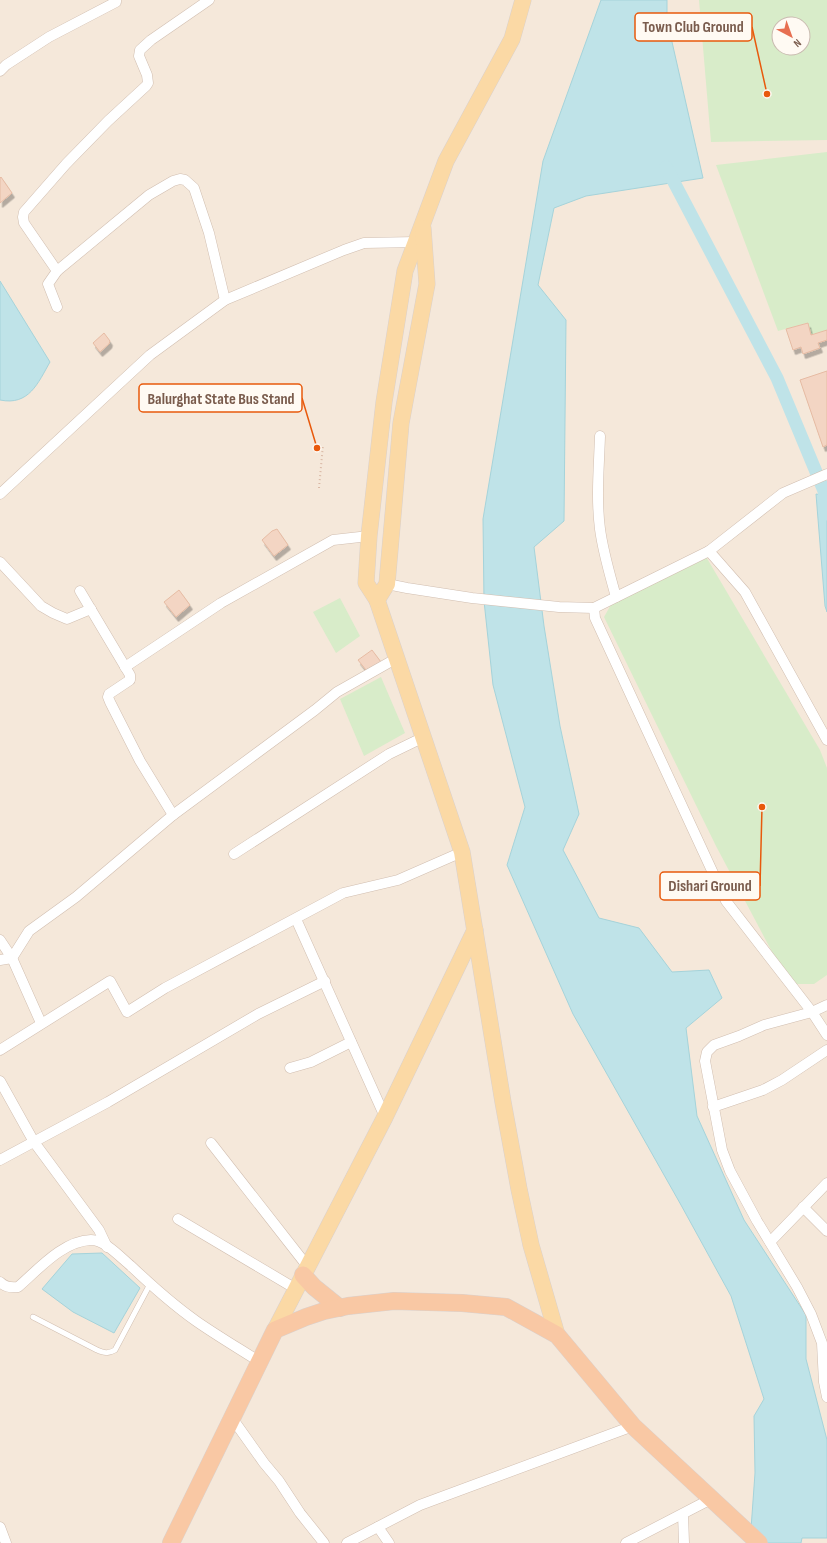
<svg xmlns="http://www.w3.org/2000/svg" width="827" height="1543" font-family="'Sofia Sans Condensed',sans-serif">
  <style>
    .residential { fill: #f5e8da; fill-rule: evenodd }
    .green { fill: #d8ecc9; fill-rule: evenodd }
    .water { fill: #bfe3e8; stroke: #a5d3da }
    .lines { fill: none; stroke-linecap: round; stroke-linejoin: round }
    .canal { stroke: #bfe3e8; stroke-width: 13 }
    .building { fill: #f3d5c3; stroke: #e6bba3; filter: url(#shadow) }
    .service-casing { stroke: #d1beb0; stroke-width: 6 }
    .minor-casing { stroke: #d1beb0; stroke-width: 11 }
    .primary-casing { stroke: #dad1cd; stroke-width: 17 }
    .trunk-casing { stroke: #dad1cd; stroke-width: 18 }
    .path { stroke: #d9b8a5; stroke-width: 2; stroke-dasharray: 1 3; stroke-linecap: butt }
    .service { stroke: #fff; stroke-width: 5 }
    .minor { stroke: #fff; stroke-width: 10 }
    .primary { stroke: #fbd9a5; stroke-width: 16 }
    .trunk { stroke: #f9c8a4; stroke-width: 17 }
    .leader { fill: none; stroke: #e8590c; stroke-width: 1.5 }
    .callout-dot { fill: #e8590c; stroke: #fffaf3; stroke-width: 1.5 }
    .callout { fill: #fffaf3; stroke: #e8590c; stroke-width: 1.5 }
    .callout-label { font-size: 16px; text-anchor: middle; font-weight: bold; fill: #7a5c4d }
  </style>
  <defs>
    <filter id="shadow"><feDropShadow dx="2.5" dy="4.5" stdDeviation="0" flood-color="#0004"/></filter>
  </defs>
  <rect width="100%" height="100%" fill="#fdf6ec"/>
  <!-- residential -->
  <path class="residential" d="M0 0H827V1543H0ZM779 24H803V48H779Z"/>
  <!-- green -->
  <g class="green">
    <path d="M699 0H827V140L711 142ZM779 24H803V48H779Z"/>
    <path d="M827 152V330L811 335 807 323 778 331 716 165Z"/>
    <path d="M705 555 820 750 827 768V975L814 984H789L716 846 604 617 613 601Z"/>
    <path d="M340 598 360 636 336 653 313 612Z"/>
    <path d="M381 677 405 733 364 756 340 699Z"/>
  </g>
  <!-- water -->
  <g class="water">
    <path d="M601 0H667V20L703 178 586 196 554 208 538 285 566 320 564 521 534 547 544 626 560 726 579 814 563 850 599 918 639 928 672 972 709 970 722 998 686 1028 697 1116 744 1220 806 1315V1359L827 1440V1538H802L801 1543H750L755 1473 754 1416 764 1399 731 1296 681 1205 573 1014 507 865 525 807 493 685 484 601 483 519 543 161Z"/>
    <path d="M0 281 50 362C38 383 29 406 0 400Z"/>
    <path d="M816 494 827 496V612L825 606Z"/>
    <path d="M102 1253 140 1288 114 1333 73 1312 42 1289 72 1254Z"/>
  </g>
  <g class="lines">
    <!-- canal -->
    <path class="canal" d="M666 167 777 378 824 491 827 514"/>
  </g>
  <!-- building -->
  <g class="building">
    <path d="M1 177 12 193 0 203V178Z"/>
    <path d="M808 323 811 335 827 330V340L818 343 820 348 803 354 801 347 793 350 786 329Z"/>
    <path d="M104 333 110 341 109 344 100 352 93 343Z"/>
    <path d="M827 371V445L823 447 800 380Z"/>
    <path d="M277 529 288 545 274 556 262 540 272 531Z"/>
    <path d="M179 590 190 605 176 617 164 602Z"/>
    <path d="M372 650 381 662 366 670 358 660Z"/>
  </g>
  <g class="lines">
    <!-- service casing -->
    <g class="service-casing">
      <path id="service" d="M33 1317 97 1350C104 1353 108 1354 115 1350L150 1284"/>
    </g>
    <!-- minor casing -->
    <g class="minor-casing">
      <g id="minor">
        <path d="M0 71 6 65 49 37 116 2V0"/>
        <path d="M57 271 24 223 23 217 24 212 66 164 108 121 146 86 148 83 147 75 139 56 140 50 151 40 209 0"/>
        <path d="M57 307 48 284 57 271 149 195 173 181 180 179 185 180 194 188 209 233 225 300"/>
        <path d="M600 436C599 467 596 498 600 529 603 552 610 575 616 597"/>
        <path d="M0 494 150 355 225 300 344 250 364 243 416 242"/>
        <path d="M709 551 745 592 827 740"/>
        <path d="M0 562 41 606 53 613 67 619 91 609"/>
        <path d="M387 584 407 588 472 598 559 607 594 608 709 551 783 493 827 474"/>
        <path d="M80 591 130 675V680L109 694 108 697 110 702 140 761 173 815"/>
        <path d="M594 608 595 618 726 901 812 1012 764 1025 739 1036 714 1045 707 1052 705 1061 722 1150 730 1171 757 1221 797 1287 811 1314 822 1343 824 1382 827 1397"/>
        <path d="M125 667 221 603 333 540 369 536"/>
        <path d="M234 854 389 754 424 737"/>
        <path d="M296 919 385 1117"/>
        <path d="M0 940 12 958 41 1023"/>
        <path d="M0 960 12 958 29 931 76 897 173 815 315 710 337 692 397 658"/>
        <path d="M827 1005 812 1012 827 1035"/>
        <path d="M0 1050 110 981 127 1012 165 988 343 893 398 880 462 852"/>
        <path d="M290 1068 311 1062 351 1042"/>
        <path d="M0 1081 34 1142 99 1230 107 1247"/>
        <path d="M713 1107 763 1090 782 1080 827 1050"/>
        <path d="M211 1143 308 1267"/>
        <path d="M0 1160 108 1102 258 1014 325 981"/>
        <path d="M803 1207 827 1231"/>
        <path d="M178 1219 296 1289"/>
        <path d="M770 1242 827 1183"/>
        <path d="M0 1282C5 1287 11 1288 18 1287 38 1270 62 1241 91 1240 105 1240 120 1257 131 1266 151 1285 172 1304 196 1321 216 1335 238 1348 260 1362"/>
        <path d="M232 1418 264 1463 279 1481 300 1513 324 1543"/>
        <path d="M683 1514 684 1543"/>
        <path d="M0 1527 6 1543"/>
        <path d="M378 1527 389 1543"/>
        <path d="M347 1543 420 1505 633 1426"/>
        <path d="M626 1543 711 1499"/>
      </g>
    </g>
    <!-- primary casing -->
    <g class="primary-casing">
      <g id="primary">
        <path d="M523 0 512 39 446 161 405 271 384 402 369 536 366 583 377 600 462 852 503 1102 519 1189 531 1245 557 1335"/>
        <path d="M377 600 387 584 401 423 427 284 423 228"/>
        <path d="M275 1330 385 1117 475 930"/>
      </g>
    </g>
    <!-- trunk casing -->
    <g class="trunk-casing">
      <g id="trunk">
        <path d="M303 1275 314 1287 340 1308"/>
        <path d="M171 1543 275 1330 306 1317 324 1311 348 1306 394 1301 462 1303 506 1307 557 1335 633 1426 759 1543"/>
      </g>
    </g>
    <!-- path -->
    <path class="path" d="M319 488 323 445"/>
    <!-- service -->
    <use href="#service" class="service"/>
    <!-- minor -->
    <use href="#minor" class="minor"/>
    <!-- primary -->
    <use href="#primary" class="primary"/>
    <!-- trunk -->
    <use href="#trunk" class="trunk"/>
  </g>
  <!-- callouts -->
  <path class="leader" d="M767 94L752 27M317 448L302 398M762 807L760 886"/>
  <g class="callout-dot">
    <circle cx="767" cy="94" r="4"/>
    <circle cx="317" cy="448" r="4"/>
    <circle cx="762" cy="807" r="4"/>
  </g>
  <g class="callout">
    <rect x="635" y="13" width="117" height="28" rx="4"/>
    <rect x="139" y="384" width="163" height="28" rx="4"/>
    <rect x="660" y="872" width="100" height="28" rx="4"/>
  </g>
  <g class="callout-label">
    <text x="693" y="32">Town Club Ground</text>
    <text x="221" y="404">Balurghat State Bus Stand</text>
    <text x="710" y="891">Dishari Ground</text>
  </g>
  <!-- north arrow -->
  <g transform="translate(791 36) rotate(139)"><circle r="19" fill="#fffaf3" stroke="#cabbb1"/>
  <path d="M0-3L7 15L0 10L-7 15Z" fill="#e76f51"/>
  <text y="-6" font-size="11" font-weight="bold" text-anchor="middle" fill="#7a5c4d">N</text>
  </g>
</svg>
